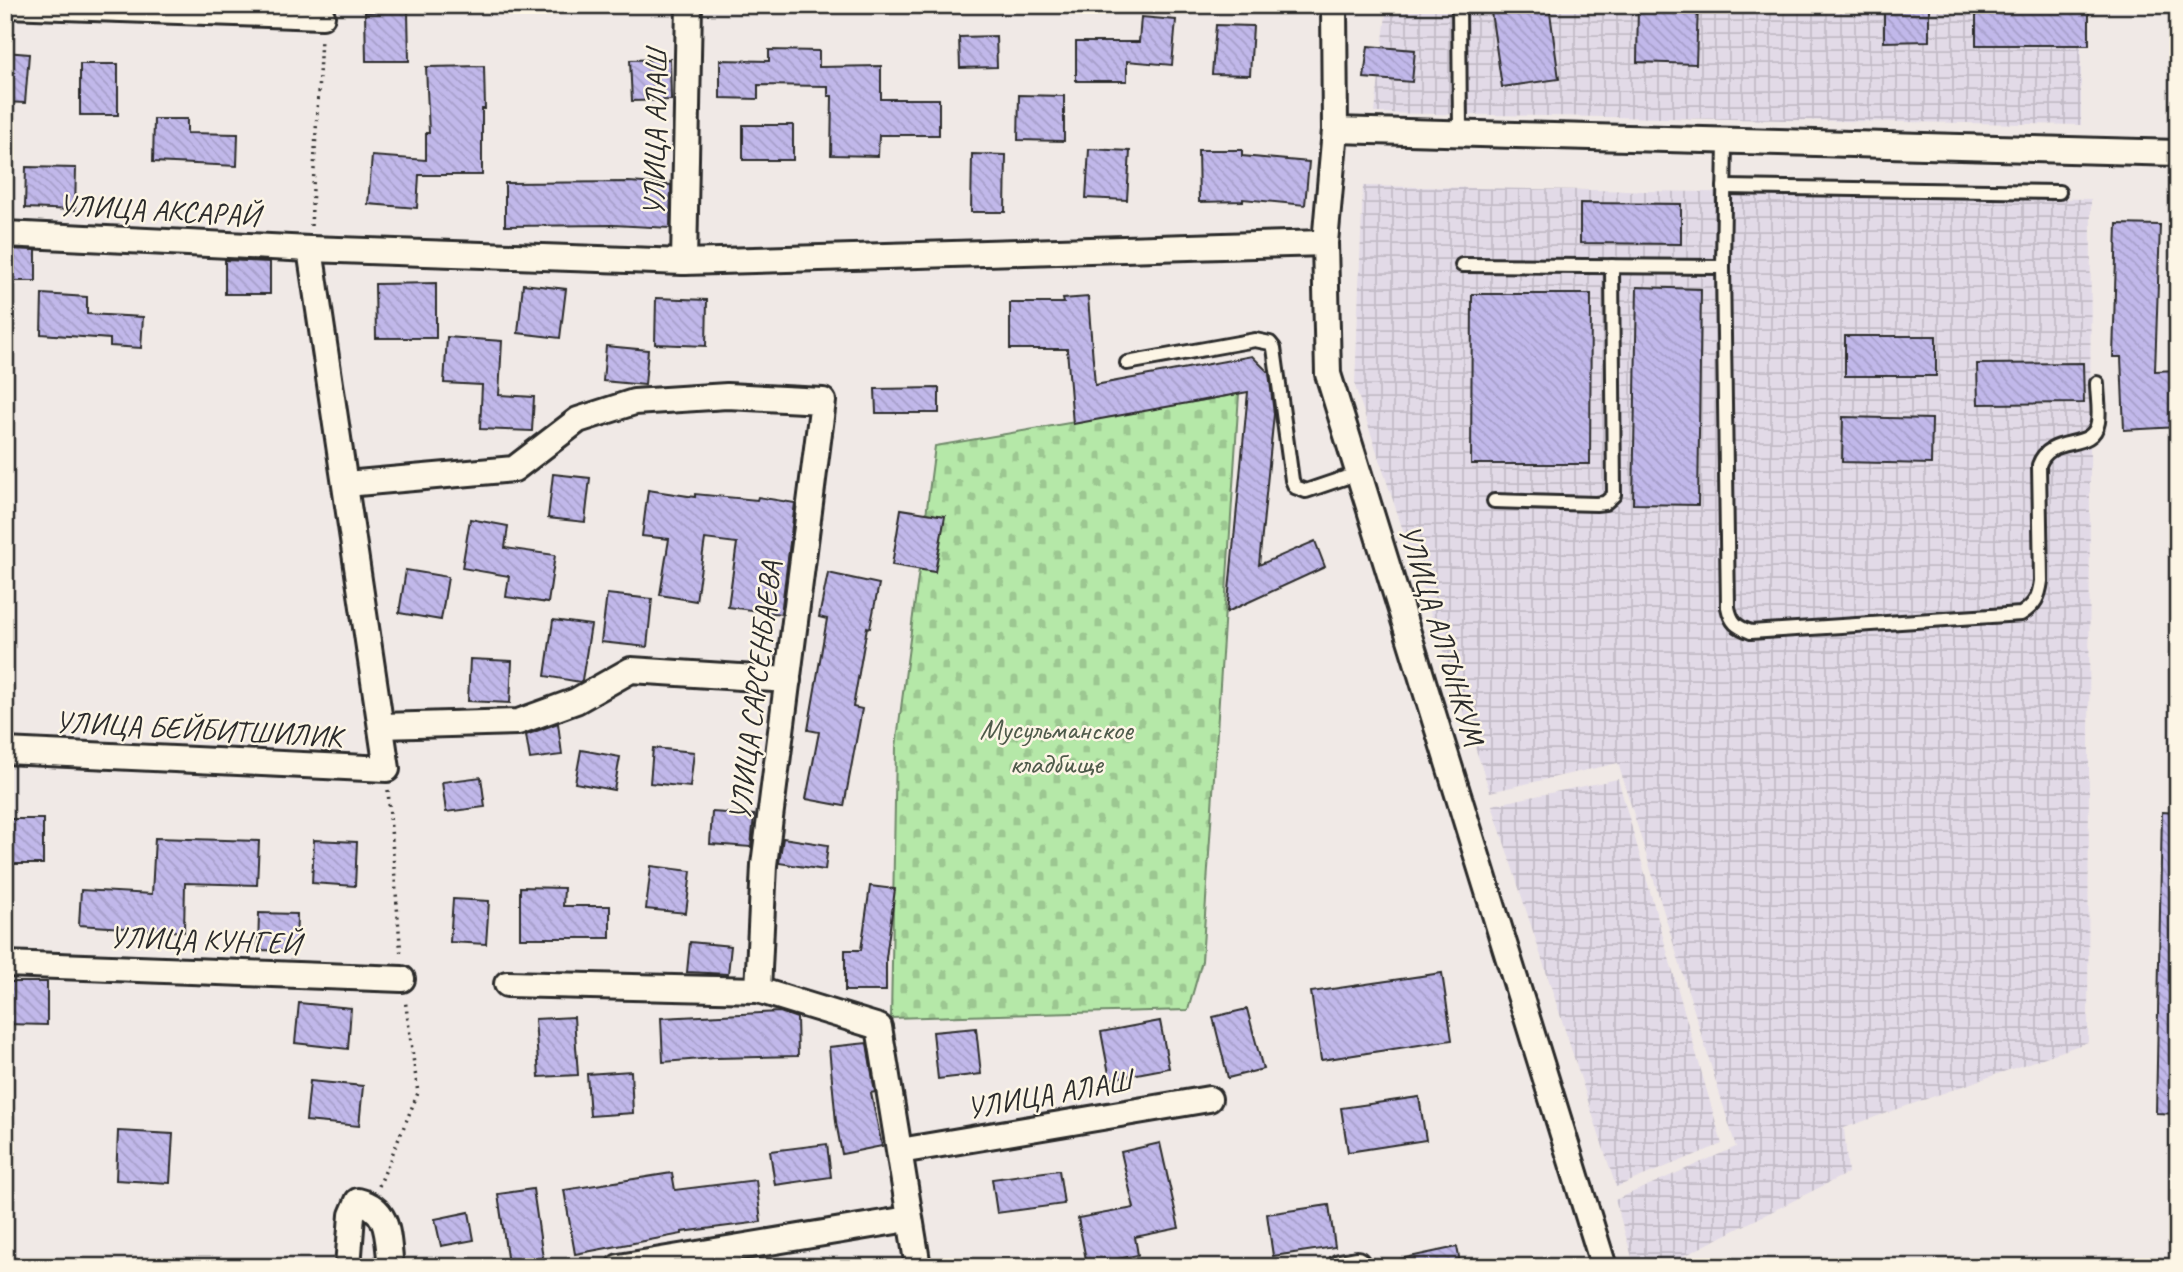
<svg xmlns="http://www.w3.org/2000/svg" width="2183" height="1272" font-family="Caveat,sans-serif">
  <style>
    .industrial { fill: url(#industrial-grid) }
    .cemetery { fill: url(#cemetery-stones); stroke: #708a6a; stroke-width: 2 }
    .building { fill: url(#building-back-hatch); stroke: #2b2b2b; stroke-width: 2 }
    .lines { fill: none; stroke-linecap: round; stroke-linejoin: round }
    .lane-casing { stroke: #2b2b2b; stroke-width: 18 }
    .street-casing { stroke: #2b2b2b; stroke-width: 30 }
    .path { stroke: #2b2b2b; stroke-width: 3.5; stroke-dasharray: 2 5; stroke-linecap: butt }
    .lane { stroke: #fcf5e5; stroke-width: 12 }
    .street { stroke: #fcf5e5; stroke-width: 24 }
    .labels { text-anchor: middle; stroke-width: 5; stroke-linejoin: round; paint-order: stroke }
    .street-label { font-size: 30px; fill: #2b2b2b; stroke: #fcf5e5 }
    .park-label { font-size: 30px; fill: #4e5a4a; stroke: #fcf5e5 }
  </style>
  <defs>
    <pattern id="industrial-grid" width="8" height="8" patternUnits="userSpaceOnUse" patternTransform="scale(1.75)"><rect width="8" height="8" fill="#e2dae7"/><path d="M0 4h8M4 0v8" fill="none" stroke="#c2bbc6"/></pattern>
    <pattern id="cemetery-stones" width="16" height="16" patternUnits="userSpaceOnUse" patternTransform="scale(1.75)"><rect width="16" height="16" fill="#b5e8a8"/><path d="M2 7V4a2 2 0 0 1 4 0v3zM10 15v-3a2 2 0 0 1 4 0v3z" fill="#9cc791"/></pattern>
    <pattern id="building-back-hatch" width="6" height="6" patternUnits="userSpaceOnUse" patternTransform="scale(1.75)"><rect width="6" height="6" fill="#c1b8ea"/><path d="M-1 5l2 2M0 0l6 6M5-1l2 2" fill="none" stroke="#a69ec9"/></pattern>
  </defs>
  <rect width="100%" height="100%" fill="#f0e9e6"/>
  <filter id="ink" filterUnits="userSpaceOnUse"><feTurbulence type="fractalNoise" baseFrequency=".0143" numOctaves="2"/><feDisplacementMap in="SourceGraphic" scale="14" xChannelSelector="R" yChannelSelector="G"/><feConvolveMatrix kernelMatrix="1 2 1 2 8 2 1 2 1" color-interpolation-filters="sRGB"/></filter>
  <g filter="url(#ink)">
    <!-- industrial -->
    <g class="industrial">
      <path d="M1387 5H2081V125L1375 113Z"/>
      <path d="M1363 186 2091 199 2088 1042 1844 1128 1848 1173 1662 1267H1635L1615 1200 1736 1147 1618 763 1490 792 1355 386Z"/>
      <path d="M1618 779 1722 1144 1616 1187 1492 805Z"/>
    </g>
    <!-- cemetery -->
    <path class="cemetery" d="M1239 394 1202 961 1188 1010 891 1018 896 747 935 446Z"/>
    <!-- building -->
    <g class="building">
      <path d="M1490 5H1549L1559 79 1502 87Z"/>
      <path d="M1638 5H1698L1696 64 1637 62Z"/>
      <path d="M1884 5H1929V41L1884 42Z"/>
      <rect x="1976" y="5" width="113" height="40"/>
      <path d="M408 11 409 61H366L365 12Z"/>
      <path d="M1141 17 1176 20 1172 65 1127 61V81H1076V42H1139Z"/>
      <path d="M1216 25 1253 26 1250 75 1212 74Z"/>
      <path d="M996 36 997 67 960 68 959 37Z"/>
      <path d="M1368 46 1415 50 1412 82 1364 78Z"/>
      <path d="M769 50 819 51V67L881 66V99H939V135H879L878 156 831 155 832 96H828V86L758 85V99L720 98V60L769 61Z"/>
      <path d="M5 52 29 54 25 103 5 102Z"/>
      <path d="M670 59 671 100 632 101 630 60Z"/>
      <rect x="80" y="64" width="38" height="51"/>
      <path d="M484 66 485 109H482V175H419L417 208 368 204 372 156 426 160V133H429L426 67Z"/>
      <path d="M1019 95 1064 96V141L1018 140Z"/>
      <path d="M154 119H187V133L238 134 237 166 153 162Z"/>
      <rect x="743" y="125" width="50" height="35"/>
      <path d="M1089 149 1130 151 1127 200 1086 198Z"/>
      <path d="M1198 150H1242V156L1309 162 1305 205 1243 199V201L1199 202Z"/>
      <path d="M972 154 1006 155 1005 212H971Z"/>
      <path d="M26 167 76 168 75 210 25 208Z"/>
      <path d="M629 182 671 185 670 228 613 225 505 226V183Z"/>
      <path d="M1580 203 1681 204V244L1580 243Z"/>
      <path d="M2117 224 2160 225 2155 371 2178 370V427L2124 430 2121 357H2113Z"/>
      <path d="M6 249 36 250V281H5Z"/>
      <path d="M225 260 270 262V294H225Z"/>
      <path d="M436 283V338H376L375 284Z"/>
      <path d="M523 284 566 289 560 338 518 333Z"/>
      <path d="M1637 287 1701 289 1698 505 1633 504Z"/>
      <path d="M42 294 87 297V314L143 317 141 348 110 346V339L41 334Z"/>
      <path d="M1472 294H1591L1590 464H1471Z"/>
      <path d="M1088 297 1095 385 1252 356 1269 373 1274 414 1259 565 1315 541 1325 567 1227 612 1248 392 1073 424 1067 349H1010V303H1064L1063 299Z"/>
      <path d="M656 298 707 300 706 346 655 344Z"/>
      <rect x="1845" y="336" width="91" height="40"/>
      <path d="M447 337 502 341 499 395 534 397 532 431 480 429 482 385 444 383Z"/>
      <path d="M606 346 648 350 645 385 603 381Z"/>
      <path d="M2083 363 2084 403 1978 404 1977 364Z"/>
      <path d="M939 388V413H876L875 389Z"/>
      <path d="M1843 417 1932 419 1931 464 1842 462Z"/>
      <path d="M553 474 590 478 585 522 548 518Z"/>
      <path d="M648 490 695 497V494L757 500 758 497 795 503 781 614 728 607 737 543 705 539 696 601 660 595 669 539 642 536Z"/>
      <path d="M901 509 945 516 935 572 892 565Z"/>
      <path d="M470 519 508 526 505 548 555 555 548 603 506 597 509 576 462 568Z"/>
      <path d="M406 570 448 577 441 620 399 613Z"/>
      <path d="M828 573 879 584 870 628 867 627 853 707 862 709 844 806 806 799 819 732 808 730 827 619 819 617Z"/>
      <path d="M607 594 652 599 647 647 601 642Z"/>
      <path d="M553 620 591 625 582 680 580 682 545 676Z"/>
      <path d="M470 659 512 661 510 703 468 701Z"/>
      <path d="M558 723 562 755 530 759 526 735Z"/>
      <path d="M653 748 694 752 690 787 650 783Z"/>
      <path d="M581 750 620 757 614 790 575 783Z"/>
      <path d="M481 777 485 807 446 812 442 782Z"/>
      <path d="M712 812 754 815 751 847 710 844Z"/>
      <path d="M2162 812 2178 813V1114L2156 1113Z"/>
      <rect x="5" y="819" width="38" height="45"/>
      <path d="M155 838 259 841 257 885 185 883 184 932 79 925 81 890 152 894Z"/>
      <path d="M783 838 828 845 825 870 779 863Z"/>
      <path d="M314 840 357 842 355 886 312 883Z"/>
      <path d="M651 866 691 871 686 913 646 909Z"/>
      <path d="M870 886 895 889 886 958V991H845V950H861Z"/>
      <path d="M520 887 564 888 563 906H610V938H520Z"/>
      <path d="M453 899 489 901 486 944 450 942Z"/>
      <path d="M259 913 297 914 296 951 258 950Z"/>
      <path d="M690 942 731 946 728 974 687 972Z"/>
      <path d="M1442 973 1452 1040 1321 1060 1311 992Z"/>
      <path d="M5 982H47V1025L6 1024Z"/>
      <path d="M299 1003 351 1008 348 1049 295 1043Z"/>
      <path d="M1247 1009 1263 1069 1228 1078 1213 1017Z"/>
      <path d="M780 1012 797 1018 798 1056 716 1058 663 1062 661 1018Z"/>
      <path d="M574 1017 578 1075 539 1077 535 1019Z"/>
      <path d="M1160 1021 1169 1068 1110 1079 1101 1032Z"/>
      <path d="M976 1028 981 1074 938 1079 933 1032Z"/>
      <path d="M867 1043 875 1092 871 1093 882 1146 842 1154 836 1122 829 1047Z"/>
      <path d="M631 1071 633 1113 590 1116 587 1074Z"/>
      <path d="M310 1081 363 1086 359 1126 306 1121Z"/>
      <path d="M1419 1097 1426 1140 1348 1152 1341 1108Z"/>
      <path d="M118 1131 173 1134 170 1183 116 1180Z"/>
      <path d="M1160 1143 1179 1228 1135 1237 1138 1255 1087 1265 1078 1218 1134 1208 1121 1152Z"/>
      <path d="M827 1144 831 1177 775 1185 770 1151Z"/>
      <path d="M1059 1170 1064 1204 997 1213 992 1179Z"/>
      <path d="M672 1173 675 1190 756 1180 761 1222 682 1232V1234L575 1254 564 1190Z"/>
      <path d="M533 1189 543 1258 508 1264 498 1194Z"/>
      <path d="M1329 1205 1335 1247 1273 1256 1267 1214Z"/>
      <path d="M469 1212 474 1240 441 1246 435 1219Z"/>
      <path d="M1457 1247 1461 1267H1400V1259Z"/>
    </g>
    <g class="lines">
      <!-- lane casing -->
      <g class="lane-casing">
        <g id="lane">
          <path d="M1459 5 1460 133"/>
          <path d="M1725 140 1723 267 1728 607C1731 623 1737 627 1751 632L2021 614C2035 605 2039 597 2041 581L2039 465C2050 433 2093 453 2098 422 2100 410 2097 395 2097 383"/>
          <path d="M1724 187 2059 192"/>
          <path d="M1462 265 1723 267"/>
          <path d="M1127 363 1255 340 1270 343 1274 348 1292 480 1295 487 1306 491 1359 473"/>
          <path d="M1494 501 1596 504 1605 503 1614 495 1612 266"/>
        </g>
      </g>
      <!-- street casing -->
      <g class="street-casing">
        <g id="street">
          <path d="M6 5 322 16"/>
          <path d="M1334 5 1335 130 1325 243 1328 374 1604 1267"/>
          <path d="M1335 130 2178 153"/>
          <path d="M5 234 310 249 684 262 1325 243"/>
          <path d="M684 262 689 5"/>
          <path d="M346 484 514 469 578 420 634 402 727 396 823 401 764 865 758 990"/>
          <path d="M382 726 518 722 576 701 631 670 788 680"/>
          <path d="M5 751 387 769 310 249"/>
          <path d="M5 964 402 979"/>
          <path d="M507 984 758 990 879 1027 918 1267"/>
          <path d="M900 1151 1209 1099"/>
          <path d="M348 1267 352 1215 358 1201C391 1209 387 1238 391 1267"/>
          <path d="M619 1267 908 1219"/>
          <path d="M1340 1267 1357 1264V1267"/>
        </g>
      </g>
      <!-- path -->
      <g class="path">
        <path d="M311 226 321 38"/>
        <path d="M388 790 401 956"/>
        <path d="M379 1186 418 1093 405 999"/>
      </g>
      <!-- lane -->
      <use href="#lane" class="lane"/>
      <!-- street -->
      <use href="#street" class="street"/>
    </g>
  </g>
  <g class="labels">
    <!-- street labels -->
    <g class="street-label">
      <text transform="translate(655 133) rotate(-89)" y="10">УЛИЦА АЛАШ</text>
      <text transform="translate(159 210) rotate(3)" y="10">УЛИЦА АКСАРАЙ</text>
      <text transform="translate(1442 635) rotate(73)" y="10">УЛИЦА АЛТЫНКУМ</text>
      <text transform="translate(755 691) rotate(-83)" y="10">УЛИЦА САРСЕНБАЕВА</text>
      <text transform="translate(198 729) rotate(3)" y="10">УЛИЦА БЕЙБИТШИЛИК</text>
      <text transform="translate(205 940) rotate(2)" y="10">УЛИЦА КУНГЕЙ</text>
      <text transform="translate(1049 1094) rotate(-10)" y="10">УЛИЦА АЛАШ</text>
    </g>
    <!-- park labels -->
    <g class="park-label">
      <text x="1056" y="739">Мусульманское<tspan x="1056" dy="34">кладбище</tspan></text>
    </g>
  </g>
  <!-- margin -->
  <rect width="2183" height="1272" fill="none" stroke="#fcf5e5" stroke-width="28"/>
  <rect x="14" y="14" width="2155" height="1244" fill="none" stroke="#2b2b2b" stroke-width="2.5" filter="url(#ink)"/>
</svg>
